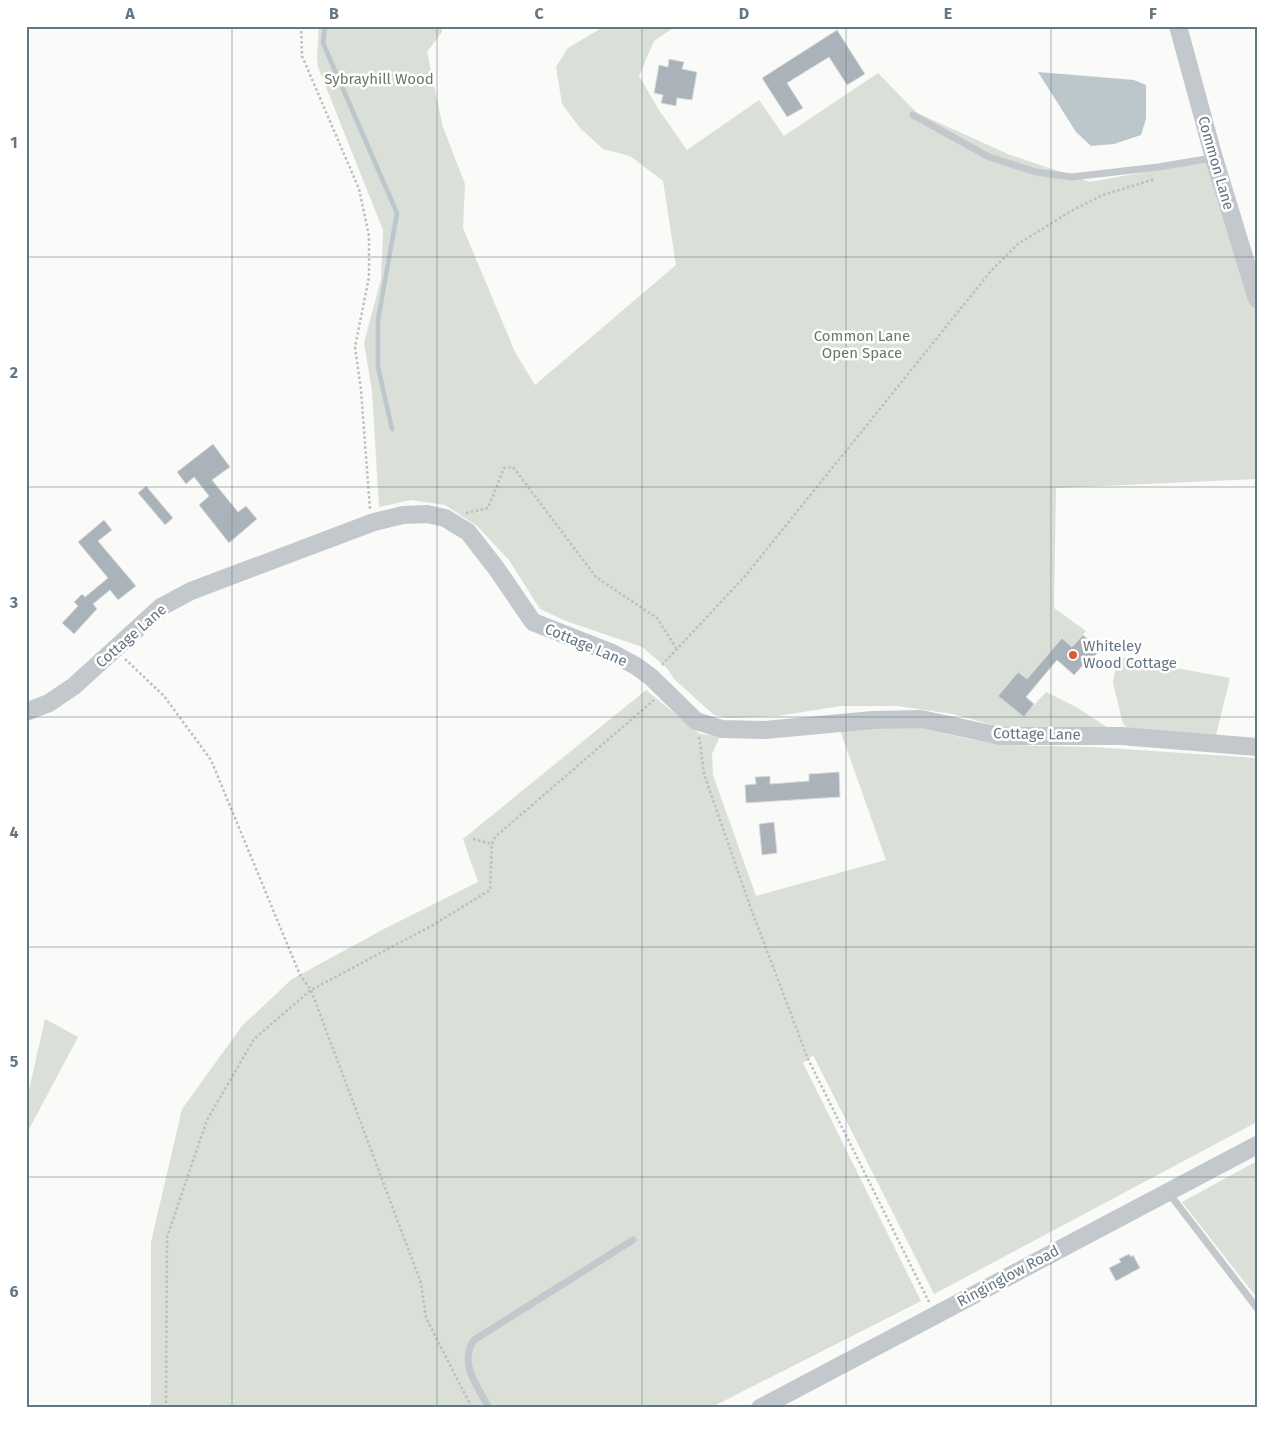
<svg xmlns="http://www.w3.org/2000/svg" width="1283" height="1434" font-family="'Fira Sans',sans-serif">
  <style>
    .green { fill: #dadfd7 }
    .water { fill: #bbc7cb }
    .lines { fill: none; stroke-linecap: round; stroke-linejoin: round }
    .stream { stroke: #bbc7cb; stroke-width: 4.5 }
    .building { fill: #aab3b9; stroke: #dcdcda }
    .path { stroke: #bbbfc2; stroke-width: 2.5; stroke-dasharray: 2.5 2.5; stroke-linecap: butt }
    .service { stroke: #c3c8cc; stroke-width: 7 }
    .tertiary { stroke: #c3c8cc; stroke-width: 18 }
    .grid { fill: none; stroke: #657683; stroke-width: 1; stroke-opacity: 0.55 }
    .poi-dot { fill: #e4572e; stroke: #fff; stroke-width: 2 }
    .labels { text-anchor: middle; stroke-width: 5; stroke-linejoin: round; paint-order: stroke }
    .park-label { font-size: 15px; fill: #687a64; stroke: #fff }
    .street-label { font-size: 15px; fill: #657683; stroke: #fff }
    .poi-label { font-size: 15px; fill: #657683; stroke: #fff; text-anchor: start }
    .neatline { fill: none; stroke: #657683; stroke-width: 2 }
    .grid-label { font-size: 16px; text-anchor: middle; font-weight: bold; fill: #657683 }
  </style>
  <rect width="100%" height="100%" fill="#fafaf8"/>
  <!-- green -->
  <g class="green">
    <path d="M319 26H442V32L427 52 443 127 465 184 463 228 515 352 535 385 676 265 663 181 630 156 603 149 580 128 562 104 556 67 568 48 605 26H676L654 41 639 76 659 110 687 150 759 100 784 136 878 73 917 113 1008 154 1090 182 1210 160 1257 316V479L1056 488 1054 608 1086 631 1074 645 1070 652 1065 648 1068 643 1062 638 1027 679 1018 672 998 696 1024 716 1046 692 1076 707 1110 729 1010 730 953 714 897 706H841L777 716 728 718 714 715 674 679 667 668 642 647 566 621 540 609 509 560 477 526 445 505 411 500 379 507 372 391 364 343 381 279 383 230 318 67 317 57Z"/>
    <path d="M1122 658 1230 678 1216 735 1129 729 1123 724 1113 683 1116 665Z"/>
    <path d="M646 690 700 734 720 736 712 754 713 775 756 896 886 860 840 730 917 727 968 739 1003 745 1093 747 1257 758V1122L934 1294 813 1055 803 1063 921 1301 710 1408H146L151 1403V1242L182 1109 242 1026 292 979 384 929 478 882 463 839Z"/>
    <path d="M45 1019 78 1037 26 1135V1094H28Z"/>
    <path d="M1257 1161V1298L1182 1202Z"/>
  </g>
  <!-- water -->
  <path class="water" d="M1038 72 1134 80 1146 85V119L1141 135 1114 144 1091 146 1076 132Z"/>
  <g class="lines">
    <!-- stream -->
    <path class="stream" d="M325 26 323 43 397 213 378 320V367L392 429"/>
  </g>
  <!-- building -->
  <g class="building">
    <path d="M837 30 865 74 847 85 829 57 787 83 803 108 787 117 762 78Z"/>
    <path d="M669 59 684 62 682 69 697 72 692 100 677 98 676 106 661 103 663 95 654 93 659 65 668 67Z"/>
    <path d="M213 444 230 467 212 480 238 512 246 506 257 519 229 543 199 505 209 496 194 477 186 484 177 472Z"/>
    <path d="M146 486 173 518 165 525 138 493Z"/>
    <path d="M104 520 112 530 98 541 136 586 118 600 110 590 93 604 97 609 74 634 62 623 78 606 74 602 82 594 85 597 108 578 78 542Z"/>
    <path d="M1083 635 1100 650 1089 663 1087 661 1074 675 1057 660 1026 697 1034 704 1024 717 998 696 1018 672 1027 679 1062 638 1072 647Z"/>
    <path d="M839 772 840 797 746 803 745 785 756 784 755 777 770 776V784L809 781V774Z"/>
    <path d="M774 822 777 853 762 855 759 824Z"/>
    <path d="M1129 1254 1131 1257 1133 1255 1140 1268 1116 1281 1109 1268 1121 1262 1119 1259Z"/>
  </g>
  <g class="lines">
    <!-- path -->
    <g class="path">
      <path d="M301 26 302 56 359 189 369 236V277L355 347 361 390 370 509"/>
      <path d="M466 513 488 508 504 468 513 467 596 577 657 618 676 648"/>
      <path d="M125 659 164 696 211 760 300 975 311 990 421 1283 426 1318 472 1408"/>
      <path d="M662 665 746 575 991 271 1018 244 1071 211 1103 195 1155 179"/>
      <path d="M699 737 704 774 750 906 808 1059 929 1302"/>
      <path d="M473 839 492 844"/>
      <path d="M166 1408 167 1237 207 1120 254 1039 311 990 433 925 490 890 492 844 495 837 654 700"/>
    </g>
    <!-- service -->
    <g class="service">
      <path d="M913 115 989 157 1036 172 1072 177 1158 167 1212 158"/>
      <path d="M1168 1192 1257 1308"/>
      <path d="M489 1408C478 1387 458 1363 474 1340L633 1240"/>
    </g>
    <!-- tertiary -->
    <g class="tertiary">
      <path d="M1178 26 1214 158 1257 299"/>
      <path d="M26 712 49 703 74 686 161 607 191 591 374 522 403 515 427 514 445 518 468 532 496 568 533 622 612 653 636 666 651 677 696 721 722 729 765 730 873 720 921 719 1000 736H1121L1257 747"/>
      <path d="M760 1408 1257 1145"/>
    </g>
  </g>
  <!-- grid -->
  <path class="grid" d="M232 26V1408M437 26V1408M642 26V1408M846 26V1408M1051 26V1408M26 257H1257M26 487H1257M26 717H1257M26 947H1257M26 1177H1257"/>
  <!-- markers -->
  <circle class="poi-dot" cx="1073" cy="655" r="5"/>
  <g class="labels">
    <!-- park labels -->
    <g class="park-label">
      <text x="379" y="84">Sybrayhill Wood</text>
      <text x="862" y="341">Common Lane<tspan x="862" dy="17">Open Space</tspan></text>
    </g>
    <!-- street labels -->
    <g class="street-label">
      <text transform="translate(1216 163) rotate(74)" y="5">Common Lane</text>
      <text transform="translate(131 636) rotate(-41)" y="5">Cottage Lane</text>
      <text transform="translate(586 645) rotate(23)" y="5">Cottage Lane</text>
      <text transform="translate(1037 734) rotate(1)" y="5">Cottage Lane</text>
      <text transform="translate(1008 1276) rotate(-28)" y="5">Ringinglow Road</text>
    </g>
    <!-- poi labels -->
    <g class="poi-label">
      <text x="1083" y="651">Whiteley<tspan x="1083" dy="17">Wood Cottage</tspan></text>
    </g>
  </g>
  <!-- border -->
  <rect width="1283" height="1434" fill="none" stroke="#ffffff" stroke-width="55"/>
  <rect x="28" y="28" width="1228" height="1378" class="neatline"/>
  <g class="grid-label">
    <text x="130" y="19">A</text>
    <text x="334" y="19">B</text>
    <text x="539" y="19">C</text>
    <text x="744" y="19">D</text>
    <text x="948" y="19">E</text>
    <text x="1153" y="19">F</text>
    <text x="14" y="148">1</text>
    <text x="14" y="378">2</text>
    <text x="14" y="608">3</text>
    <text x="14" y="838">4</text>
    <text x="14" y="1067">5</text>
    <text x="14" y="1297">6</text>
  </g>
</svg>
